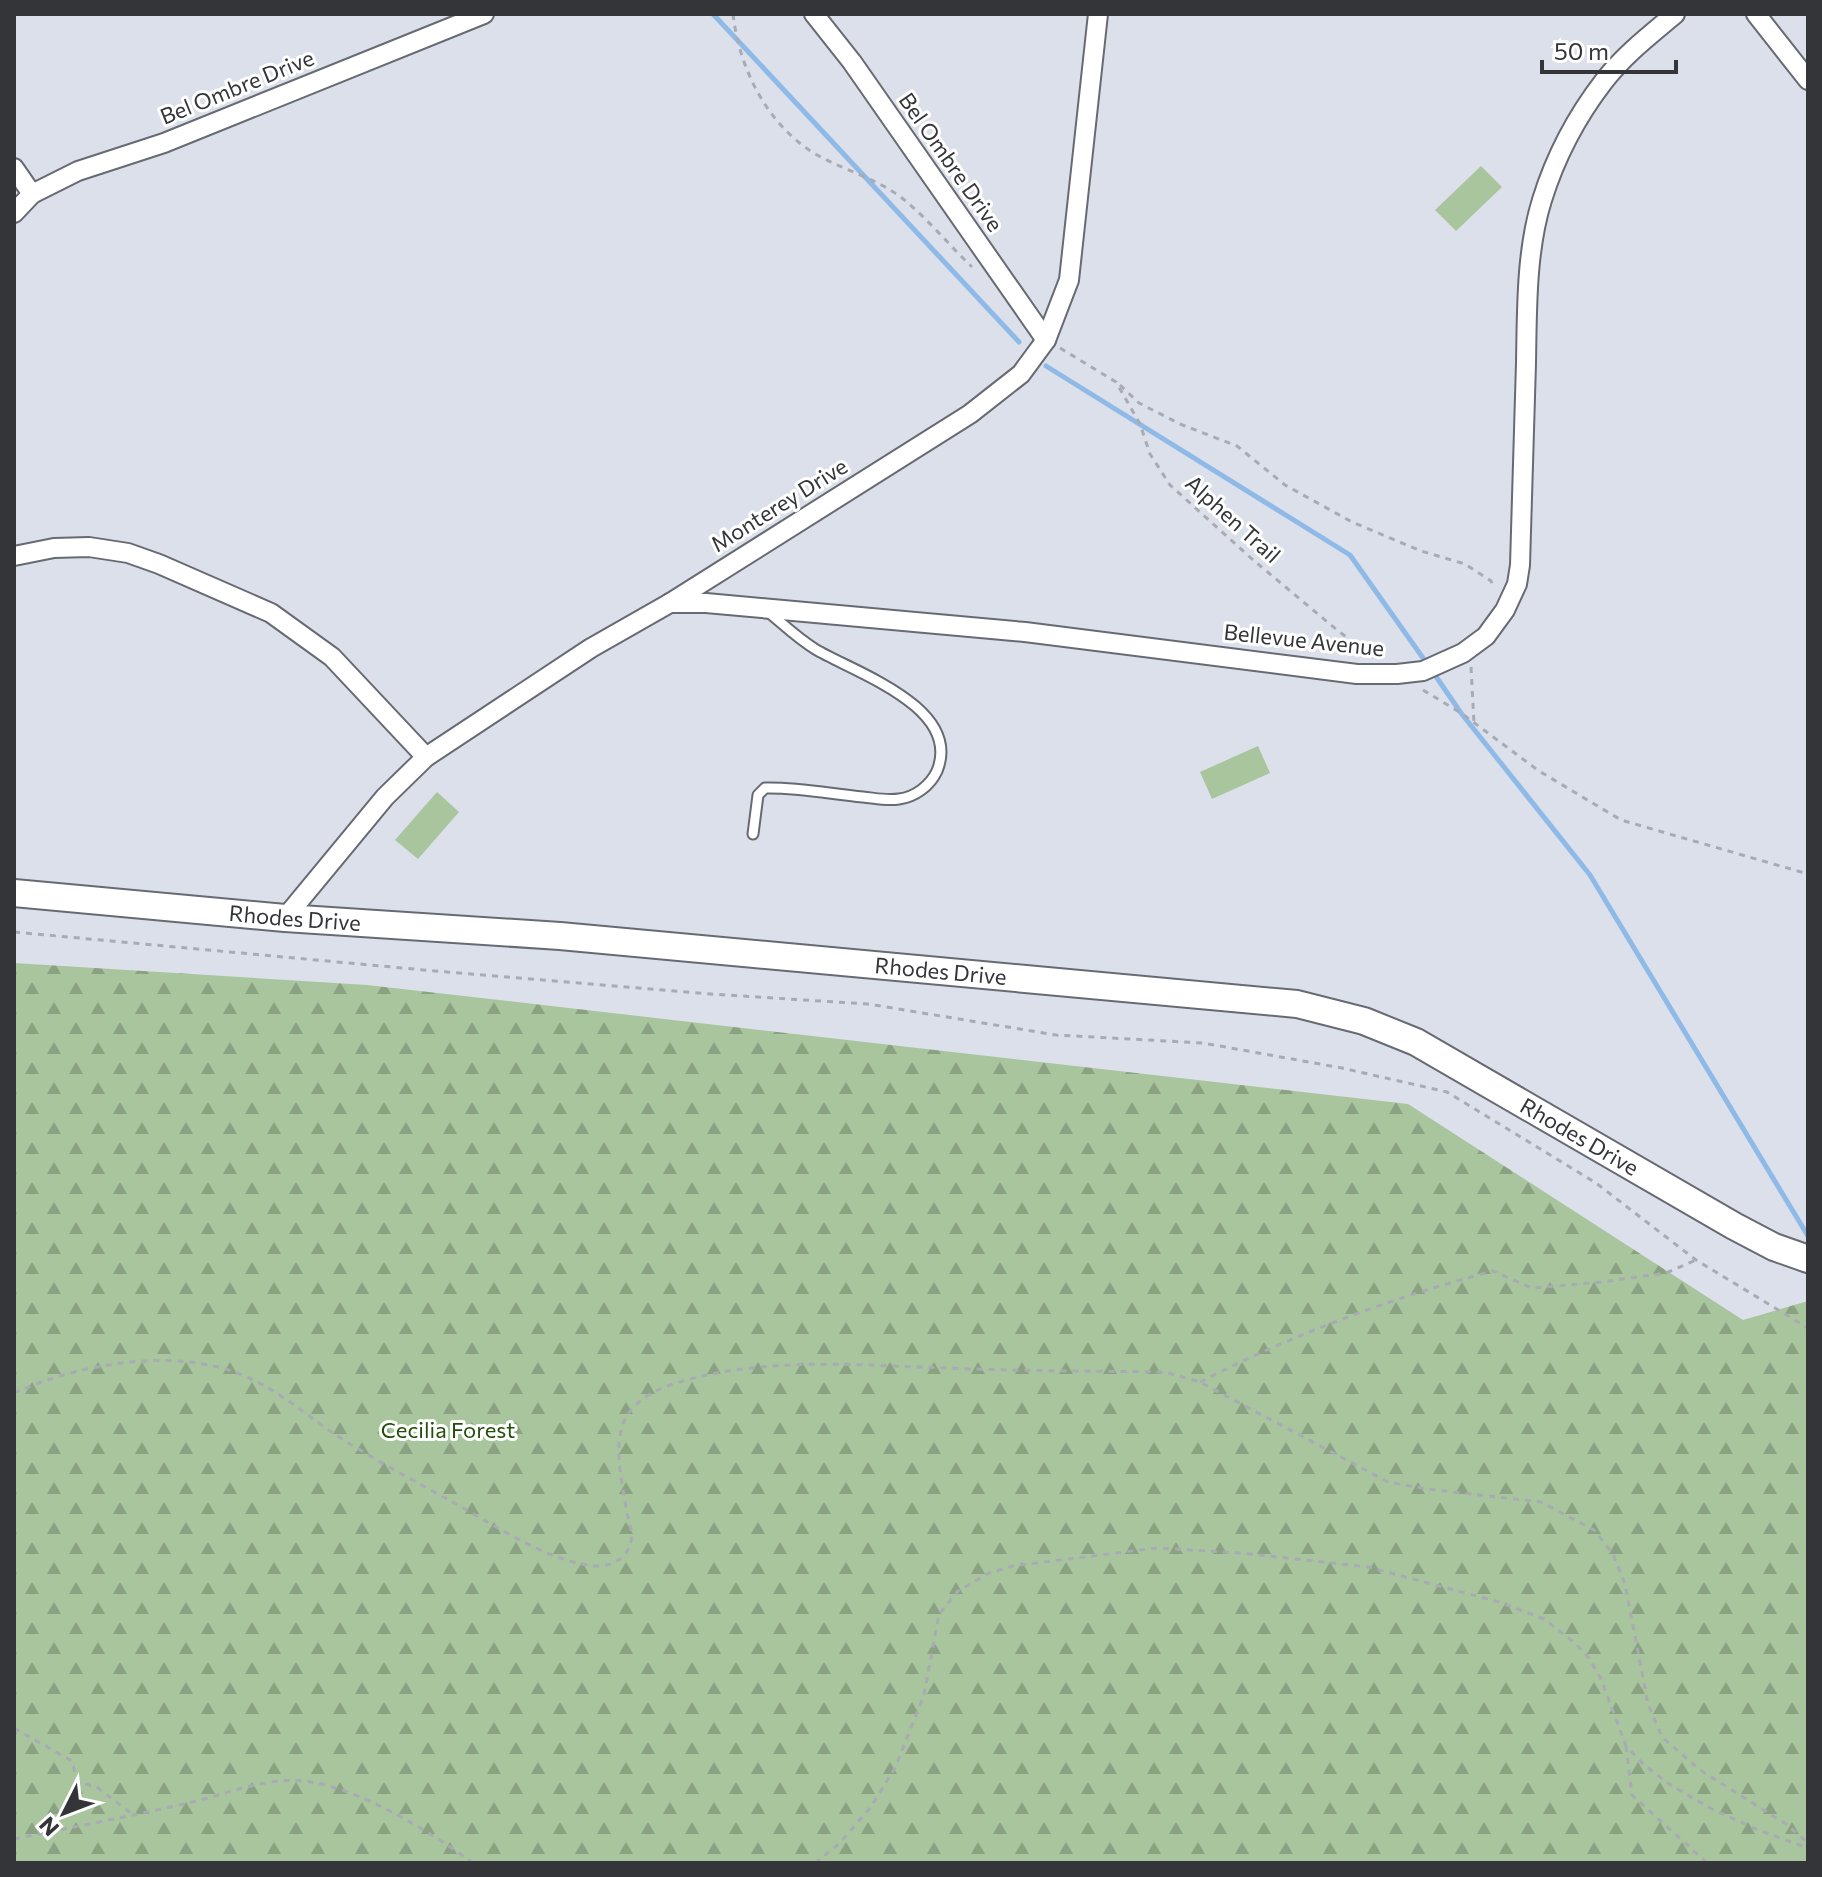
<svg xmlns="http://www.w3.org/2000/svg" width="1822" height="1877" font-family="Commissioner,sans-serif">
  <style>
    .forest { fill: url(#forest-firs) }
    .pitch { fill: #a8c59e }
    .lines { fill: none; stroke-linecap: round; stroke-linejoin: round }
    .stream { stroke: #8fbae7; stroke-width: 5 }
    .lane-casing { stroke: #676a73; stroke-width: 13 }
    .street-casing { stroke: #676a73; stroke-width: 22 }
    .primary-casing { stroke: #676a73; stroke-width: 30 }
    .path { stroke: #a8abb3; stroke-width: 3; stroke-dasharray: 6 6; stroke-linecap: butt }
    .lane { stroke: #fff; stroke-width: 9 }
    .street { stroke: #fff; stroke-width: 18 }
    .primary { stroke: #fff; stroke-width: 26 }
    .labels { text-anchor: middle; stroke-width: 6; stroke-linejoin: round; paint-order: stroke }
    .street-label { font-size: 22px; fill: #343539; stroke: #fff }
    .park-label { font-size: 22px; fill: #22500a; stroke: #fff }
  </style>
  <defs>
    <pattern id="forest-firs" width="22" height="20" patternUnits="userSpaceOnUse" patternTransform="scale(2)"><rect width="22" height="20" fill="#a8c59e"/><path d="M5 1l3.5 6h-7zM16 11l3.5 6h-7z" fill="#8aa182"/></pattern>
  </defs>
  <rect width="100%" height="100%" fill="#dce0ea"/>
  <!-- forest -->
  <path class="forest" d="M14 963 367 985 1408 1104 1743 1320 1808 1301V1863H14Z"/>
  <!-- pitch -->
  <g class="pitch">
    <path d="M1481 166 1502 187 1456 231 1435 210Z"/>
    <path d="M1258 746 1270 773 1212 799 1200 772Z"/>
    <path d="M437 792 459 812 418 859 395 840Z"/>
  </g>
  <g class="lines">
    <!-- stream -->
    <g class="stream">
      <path d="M713 14 1019 342"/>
      <path d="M1046 366 1350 555 1423 658"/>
      <path d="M1437 678 1461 713 1590 875 1808 1236"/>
    </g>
    <!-- lane casing -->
    <g class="lane-casing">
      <path id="lane" d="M753 834 758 795 765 788C797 787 831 794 863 797 874 798 887 801 899 799 915 797 930 786 937 771 963 707 853 672 815 649 797 638 782 623 767 611"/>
    </g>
    <!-- street casing -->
    <g class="street-casing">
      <g id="street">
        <path d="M814 14 852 62 1046 340"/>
        <path d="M1756 14 1808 80"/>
        <path d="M14 168 32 194"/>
        <path d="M14 213 32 194 78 171 164 143 484 14"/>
        <path d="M14 556 54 548 89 547 128 553 159 564 271 613 332 657 426 757"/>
        <path d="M670 603H706L1025 632 1357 674H1397L1423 671 1463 653 1486 636 1505 610 1517 584 1520 565C1522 498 1524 431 1526 363 1527 310 1526 251 1542 200 1555 158 1577 116 1604 81 1624 55 1650 35 1675 14"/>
        <path d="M285 918 385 797 426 757 591 648 670 603 970 414 1021 374 1046 340 1069 280 1098 14"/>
      </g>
    </g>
    <!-- primary casing -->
    <g class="primary-casing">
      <g id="primary">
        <path id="s1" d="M14 893 285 918 560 936 1297 1004 1364 1021 1416 1042 1734 1226 1774 1247 1808 1259"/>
      </g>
    </g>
    <!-- path -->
    <g class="path">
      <path d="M733 14C739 66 764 119 809 150 838 169 875 177 902 198 927 218 949 245 972 267"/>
      <path d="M1060 348 1116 382 1140 424 1150 454 1170 485 1252 559 1337 630 1373 657"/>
      <path d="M1120 385 1139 403 1180 424 1237 446 1285 485 1352 522 1421 551 1465 564 1491 581 1494 589"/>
      <path d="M1471 667 1474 723"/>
      <path d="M1423 690 1461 713 1539 771 1621 820 1808 874"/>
      <path d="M14 932 435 971 710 994 868 1004 1056 1035 1203 1043 1342 1068 1447 1092 1596 1183 1696 1260 1808 1328"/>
      <path d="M1200 1382C1294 1334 1391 1298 1493 1271L1532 1288 1602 1282 1666 1273 1696 1260"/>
      <path d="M14 1393C81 1363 178 1346 247 1377 279 1391 305 1414 333 1433 377 1462 425 1486 470 1512 505 1532 555 1563 595 1566 611 1567 628 1558 631 1541 633 1530 628 1519 626 1508 622 1479 611 1440 628 1414 638 1399 657 1389 673 1384 761 1356 855 1365 946 1368 1019 1371 1092 1371 1165 1372L1200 1382 1388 1482 1427 1489 1541 1502 1594 1530 1613 1554 1625 1584 1648 1704 1662 1737 1700 1770 1786 1824 1808 1843"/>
      <path d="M14 1728 72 1761 77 1781 98 1788 132 1814"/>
      <path d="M1626 1746 1632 1795 1707 1863"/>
      <path d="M14 1839C73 1827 133 1816 192 1802 230 1793 272 1775 311 1782 362 1790 431 1832 473 1863"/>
      <path d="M815 1863 839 1844 870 1808 895 1768 924 1695 939 1614 958 1591 989 1573 1013 1566 1156 1548 1241 1553 1368 1567 1499 1602 1544 1619 1575 1643 1589 1658 1601 1679 1626 1746 1644 1765 1669 1784 1710 1808 1758 1830 1808 1848"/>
    </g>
    <!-- lane -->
    <use href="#lane" class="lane"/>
    <!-- street -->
    <use href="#street" class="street"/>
    <!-- primary -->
    <use href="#primary" class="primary"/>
  </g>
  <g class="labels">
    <!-- street labels -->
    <g class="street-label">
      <text transform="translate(237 87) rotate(-22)" y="8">Bel Ombre Drive</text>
      <text transform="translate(951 162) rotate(55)" y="8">Bel Ombre Drive</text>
      <text transform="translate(779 505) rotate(-32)" y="8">Monterey Drive</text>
      <text transform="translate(1233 519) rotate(42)" y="8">Alphen Trail</text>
      <text transform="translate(1304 640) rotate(6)" y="8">Bellevue Avenue</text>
      <text dy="8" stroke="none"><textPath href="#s1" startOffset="282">Rhodes Drive</textPath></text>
      <text dy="8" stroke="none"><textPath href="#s1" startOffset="930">Rhodes Drive</textPath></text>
      <text dy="8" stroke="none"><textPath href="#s1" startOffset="1602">Rhodes Drive</textPath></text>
    </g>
    <!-- park labels -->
    <g class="park-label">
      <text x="448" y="1438">Cecilia Forest</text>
    </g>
  </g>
  <!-- border -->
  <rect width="1822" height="1877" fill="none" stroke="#343539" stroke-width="32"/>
  <!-- north arrow -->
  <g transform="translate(64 1813) rotate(228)" stroke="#ffffff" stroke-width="6" paint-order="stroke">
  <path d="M0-6L14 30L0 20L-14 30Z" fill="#343539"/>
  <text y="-12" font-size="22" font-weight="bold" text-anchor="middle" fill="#343539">N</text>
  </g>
  <!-- scale -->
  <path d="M1542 60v12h134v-12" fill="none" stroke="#343539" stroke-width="4"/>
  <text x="1554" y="60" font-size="24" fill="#343539" stroke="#ffffff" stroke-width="6" paint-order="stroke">50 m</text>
</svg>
